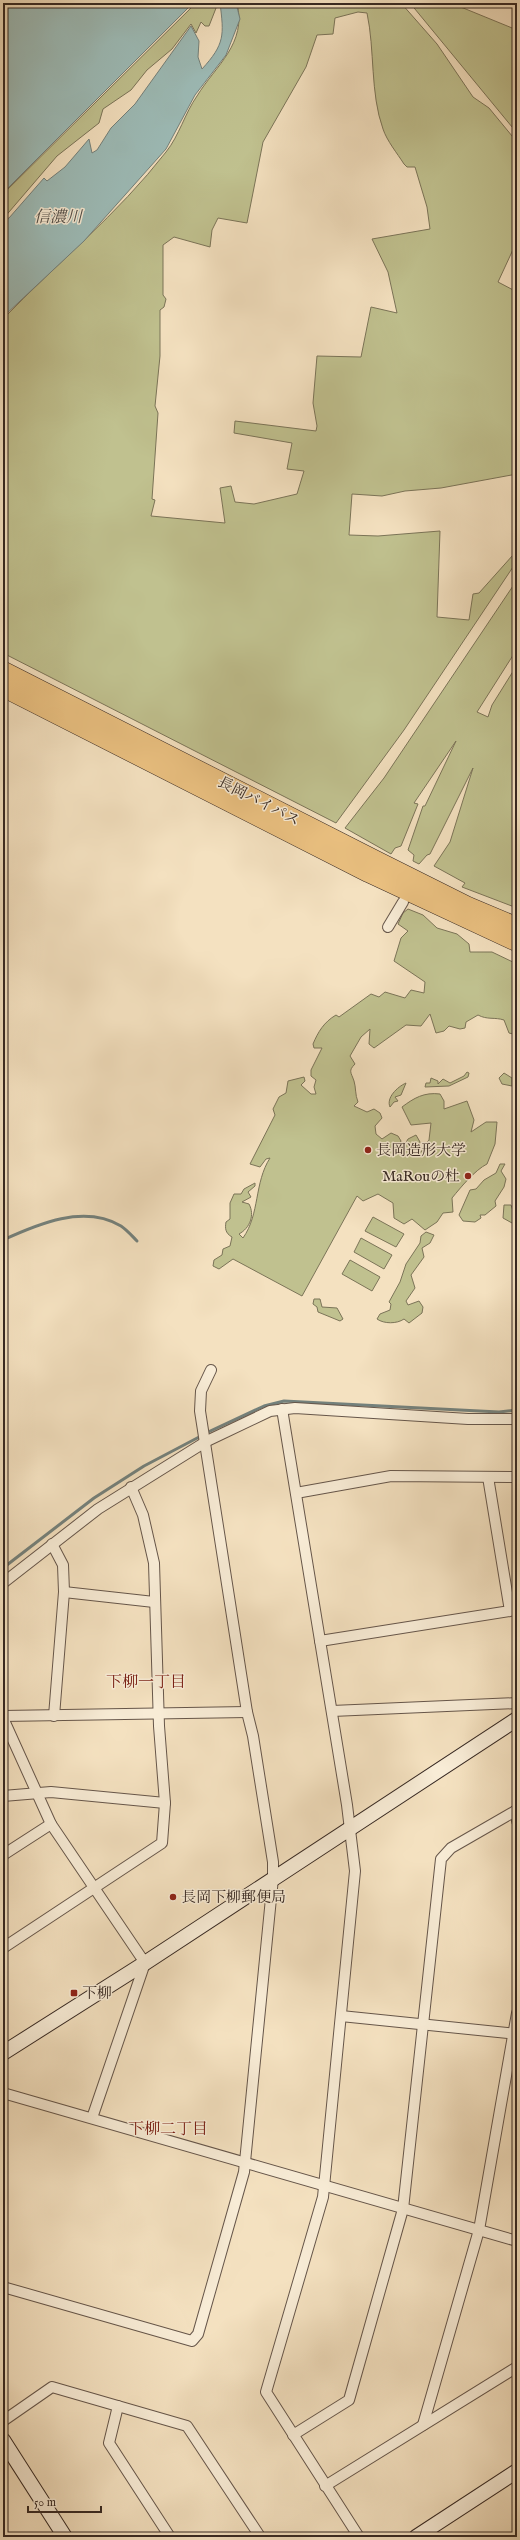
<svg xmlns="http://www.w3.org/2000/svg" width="520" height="2540" font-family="'IM FELL English','Noto Serif JP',serif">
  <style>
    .green { fill: #c0c18f; stroke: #7b7458; fill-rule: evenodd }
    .water { fill: #9dbcb8; stroke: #74817c }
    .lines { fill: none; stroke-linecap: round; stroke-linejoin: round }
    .stream { stroke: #74817c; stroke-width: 3 }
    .street-casing { stroke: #66564a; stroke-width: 12 }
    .secondary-casing { stroke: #362822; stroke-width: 16 }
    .highway-casing { stroke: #362822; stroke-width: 20 }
    .street { stroke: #f8ecd6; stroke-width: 10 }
    .secondary { stroke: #f8ecd6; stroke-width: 14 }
    .highway { stroke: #eac080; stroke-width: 19 }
    .poi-dot { fill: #8f2418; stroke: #f8ecd6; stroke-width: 1.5 }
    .labels { text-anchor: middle; stroke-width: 3; stroke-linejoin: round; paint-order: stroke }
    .street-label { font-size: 15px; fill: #362822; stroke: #f8ecd6 }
    .poi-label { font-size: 15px; fill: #362822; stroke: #f8ecd6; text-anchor: start }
    .water-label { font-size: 16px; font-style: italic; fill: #504d48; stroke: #f8ecd6 }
    .neighbourhood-label { font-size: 16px; fill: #7a1f14; stroke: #f8ecd6 }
  </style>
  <rect width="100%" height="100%" fill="#f4e1c0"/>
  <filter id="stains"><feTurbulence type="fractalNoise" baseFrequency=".005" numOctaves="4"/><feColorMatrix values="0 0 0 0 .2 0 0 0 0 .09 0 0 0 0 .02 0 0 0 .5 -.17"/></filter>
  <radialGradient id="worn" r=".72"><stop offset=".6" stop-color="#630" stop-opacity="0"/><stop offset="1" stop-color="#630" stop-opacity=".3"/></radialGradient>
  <!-- green -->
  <g class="green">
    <path d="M196 3H218L209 26H205L201 22 196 33 191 24 172 49 147 70 131 90 103 109 99 123 57 156 3 219V194Z"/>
    <path d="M237 3H401L437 44 473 97 489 108 517 142V241L498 282 517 292V474L441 488 405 491 382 496 352 494 349 535 378 536 440 531 437 617 469 620 473 594 479 593 513 555 517 546V561L404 730 336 823 3 653V319C57 263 118 214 166 152 179 136 185 113 197 96 216 65 247 44 237 3ZM358 12 367 13C375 50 370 93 383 129 387 141 397 153 404 164L407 167H415L427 207 430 229 372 239 388 272 397 313 371 307 361 357 317 356 313 403 317 426 316 431 235 421 234 433 292 443 287 469 304 471 297 494 254 504 235 502 231 486 220 488 225 523 151 516 155 500 152 499 158 413 155 406 160 356V310L164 307 166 299 163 295V245L174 237 210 247 212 230 218 218 247 223 263 142 306 67 317 35 333 34 335 18Z"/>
    <path d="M410 3H451L517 30V133Z"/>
    <path d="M517 580V649L477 712 488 717 492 705 517 665V908L462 887 465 883 434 866 450 842 473 768 430 854 427 855 419 864 413 861 414 855 408 850 423 806H425L456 741 414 803 418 804 401 846 395 848 391 854 345 828 384 778Z"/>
    <path d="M408 909 423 915 437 928 457 934 469 944 470 952H492L517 964V1035L509 1033 504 1020C495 1017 487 1020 478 1015L466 1022 465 1028 460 1029 449 1026 444 1031 436 1033 430 1014 421 1026 406 1025 374 1048 369 1044 370 1029 361 1037 350 1056 355 1064C348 1071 351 1072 354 1081 356 1087 355 1095 358 1102L354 1106 367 1112 374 1109 380 1113 382 1118 375 1126 376 1134 382 1139 391 1133 398 1136 401 1141 398 1148 404 1146 408 1139 416 1135 420 1142 416 1153 421 1152 429 1140 431 1123 411 1125 402 1107C414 1098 424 1092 440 1094L444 1101V1109L467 1101 474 1120 471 1132 486 1122H497L495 1144 487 1164C475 1170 461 1187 452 1198L453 1212 443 1213 437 1222 425 1230 412 1219 404 1224 394 1218 393 1203 378 1194 363 1201 357 1196 302 1296 233 1259 219 1269 213 1266 214 1260 222 1255 223 1249 230 1246 232 1237C225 1233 225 1228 226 1222L230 1219V1203L234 1194H241L244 1189 255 1183V1186L248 1192 251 1197 242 1202 249 1204C255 1215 250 1228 239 1234L243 1238C260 1214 254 1183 270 1158L266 1159 260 1167 250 1164 275 1115 273 1109 279 1097 286 1093 288 1081 304 1077 305 1081 301 1085 311 1094H316L314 1087 316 1080 311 1076V1070L322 1048H314L313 1044C318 1032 324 1022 336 1015L339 1017 371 994 379 997 385 992 405 998 411 990 424 993 425 982 394 961 401 938 408 931 398 924 403 913Z"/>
    <path d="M467 1072 469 1073 468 1077 449 1086 425 1087 426 1083H430L431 1078 438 1081V1084L443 1079 450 1083 464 1076Z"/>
    <path d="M504 1073 512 1078V1086L502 1084 499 1078Z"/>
    <path d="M406 1083 401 1095 395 1097 398 1101 394 1102 390 1107C386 1098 397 1087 406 1083Z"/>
    <path d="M500 1164H505L501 1171 506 1179 504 1187 495 1201 496 1206 485 1215H480L481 1218 475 1222 463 1221 459 1215 470 1190 476 1189 484 1180 496 1173Z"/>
    <path d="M504 1205H511L517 1222 512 1223 503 1218Z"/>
    <path d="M373 1217 404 1234 396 1247 365 1231Z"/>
    <path d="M426 1232 434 1235 430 1243 422 1248 424 1257 411 1275 415 1288 406 1301 408 1305 419 1301 423 1307 422 1313 409 1323 404 1319C397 1324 384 1324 377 1319L380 1314 390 1310 391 1304 389 1302 400 1282 406 1264 420 1243 421 1236Z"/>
    <path d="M361 1238 392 1255 384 1269 354 1252Z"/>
    <path d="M350 1260 380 1277 372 1291 342 1274Z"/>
    <path d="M314 1299H320L322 1307 337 1308 343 1319 340 1321 318 1312 317 1307 313 1304Z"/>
  </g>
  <!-- water -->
  <g class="water">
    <path d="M3 3H193L3 193Z"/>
    <path d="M220 3H236L240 19 226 55 195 95 166 149 84 241 3 317V221L9 218 44 178 47 181 65 167 89 139 92 153 97 150 111 128 135 104 191 26 199 41 198 57 202 69C225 44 224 35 220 3Z"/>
  </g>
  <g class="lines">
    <!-- stream -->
    <g class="stream">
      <path d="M3 1240C38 1224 84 1204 121 1226 127 1230 132 1236 137 1241"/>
      <path d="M206 1433 264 1406 284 1401 499 1412 517 1410"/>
      <path d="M3 1568 94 1498 144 1466 201 1436"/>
    </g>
    <!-- street casing -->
    <g class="street-casing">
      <g id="street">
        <path d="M388 927 403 902"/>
        <path d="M282 1409 347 1805 355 1871 323 2197 266 2392 359 2537"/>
        <path d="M296 1493 391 1476 517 1477"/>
        <path d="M52 1544 63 1565 64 1592 54 1716"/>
        <path d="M3 1583 98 1509 207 1441 270 1411 295 1408 468 1419H517"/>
        <path d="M64 1592 154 1602"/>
        <path d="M320 1641 510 1611 488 1477"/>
        <path d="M332 1711 517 1703"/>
        <path d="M3 1716 247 1712"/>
        <path d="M3 1718 51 1824 145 1963 92 2118"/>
        <path d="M3 1796 51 1792 165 1803"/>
        <path d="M516 1810 517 1821"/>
        <path d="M3 1855 51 1824"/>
        <path d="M3 1948 162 1843 165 1803 159 1726 154 1563 143 1515 131 1487"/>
        <path d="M341 2016 517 2034"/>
        <path d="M3 2093 517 2241"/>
        <path d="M3 2287 192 2341 198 2334 244 2172 273 1878V1862L253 1736 247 1712 200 1411 201 1391 211 1370"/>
        <path d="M118 2406 109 2443 170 2537"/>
        <path d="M3 2421 52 2387 187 2426 259 2535 255 2537"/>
        <path d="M423 2425 479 2230 517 2013"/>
        <path d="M293 2435 349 2400 403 2209 441 1859 451 1848 517 1810"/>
        <path d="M325 2486 517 2367"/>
      </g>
    </g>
    <!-- secondary casing -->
    <g class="secondary-casing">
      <g id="secondary">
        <path d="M3 2053 145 1963 517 1719"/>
        <path d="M3 2440 65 2537"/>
        <path d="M416 2537 517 2471"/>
      </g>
    </g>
    <!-- highway casing -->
    <g class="highway-casing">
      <g id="highway">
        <path d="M3 671 377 861 467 906 517 927"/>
        <path d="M3 687 369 873 517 942"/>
      </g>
    </g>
    <!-- street -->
    <use href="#street" class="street"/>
    <!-- secondary -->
    <use href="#secondary" class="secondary"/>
    <!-- highway -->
    <use href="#highway" class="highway"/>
  </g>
  <!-- markers -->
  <g class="poi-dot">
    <circle cx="368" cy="1150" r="4"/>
    <circle cx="468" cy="1176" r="4"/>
    <circle cx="173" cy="1897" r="4"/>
    <rect x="70" y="1989" width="8" height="8" rx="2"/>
  </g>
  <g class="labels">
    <!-- street labels -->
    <g class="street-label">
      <text transform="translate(259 801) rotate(27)" y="5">長岡バイパス</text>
    </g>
    <!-- poi labels -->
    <g class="poi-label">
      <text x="376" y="1155">長岡造形大学</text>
      <text x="460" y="1181" text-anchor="end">MaRouの杜</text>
      <text x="181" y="1902">長岡下柳郵便局</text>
      <text x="82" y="1998">下柳</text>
    </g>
    <!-- water labels -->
    <g class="water-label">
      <text x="58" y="222">信濃川</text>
    </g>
    <!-- neighbourhood labels -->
    <g class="neighbourhood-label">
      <text x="146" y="1687">下柳一丁目</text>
      <text x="168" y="2134">下柳二丁目</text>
    </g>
  </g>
  <!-- margin -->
  <rect width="520" height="2540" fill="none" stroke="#f4e1c0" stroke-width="16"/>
  <rect x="4" y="4" width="512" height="2532" fill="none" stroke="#362822" stroke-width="2"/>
  <rect x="8" y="8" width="504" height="2524" fill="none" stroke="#362822"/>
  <!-- scale -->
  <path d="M28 2506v6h73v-6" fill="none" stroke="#362822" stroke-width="2"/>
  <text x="34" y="2506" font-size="12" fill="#362822" stroke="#f8ecd6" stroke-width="3" paint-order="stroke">50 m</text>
  <rect width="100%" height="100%" filter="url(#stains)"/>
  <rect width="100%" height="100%" fill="url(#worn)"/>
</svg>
